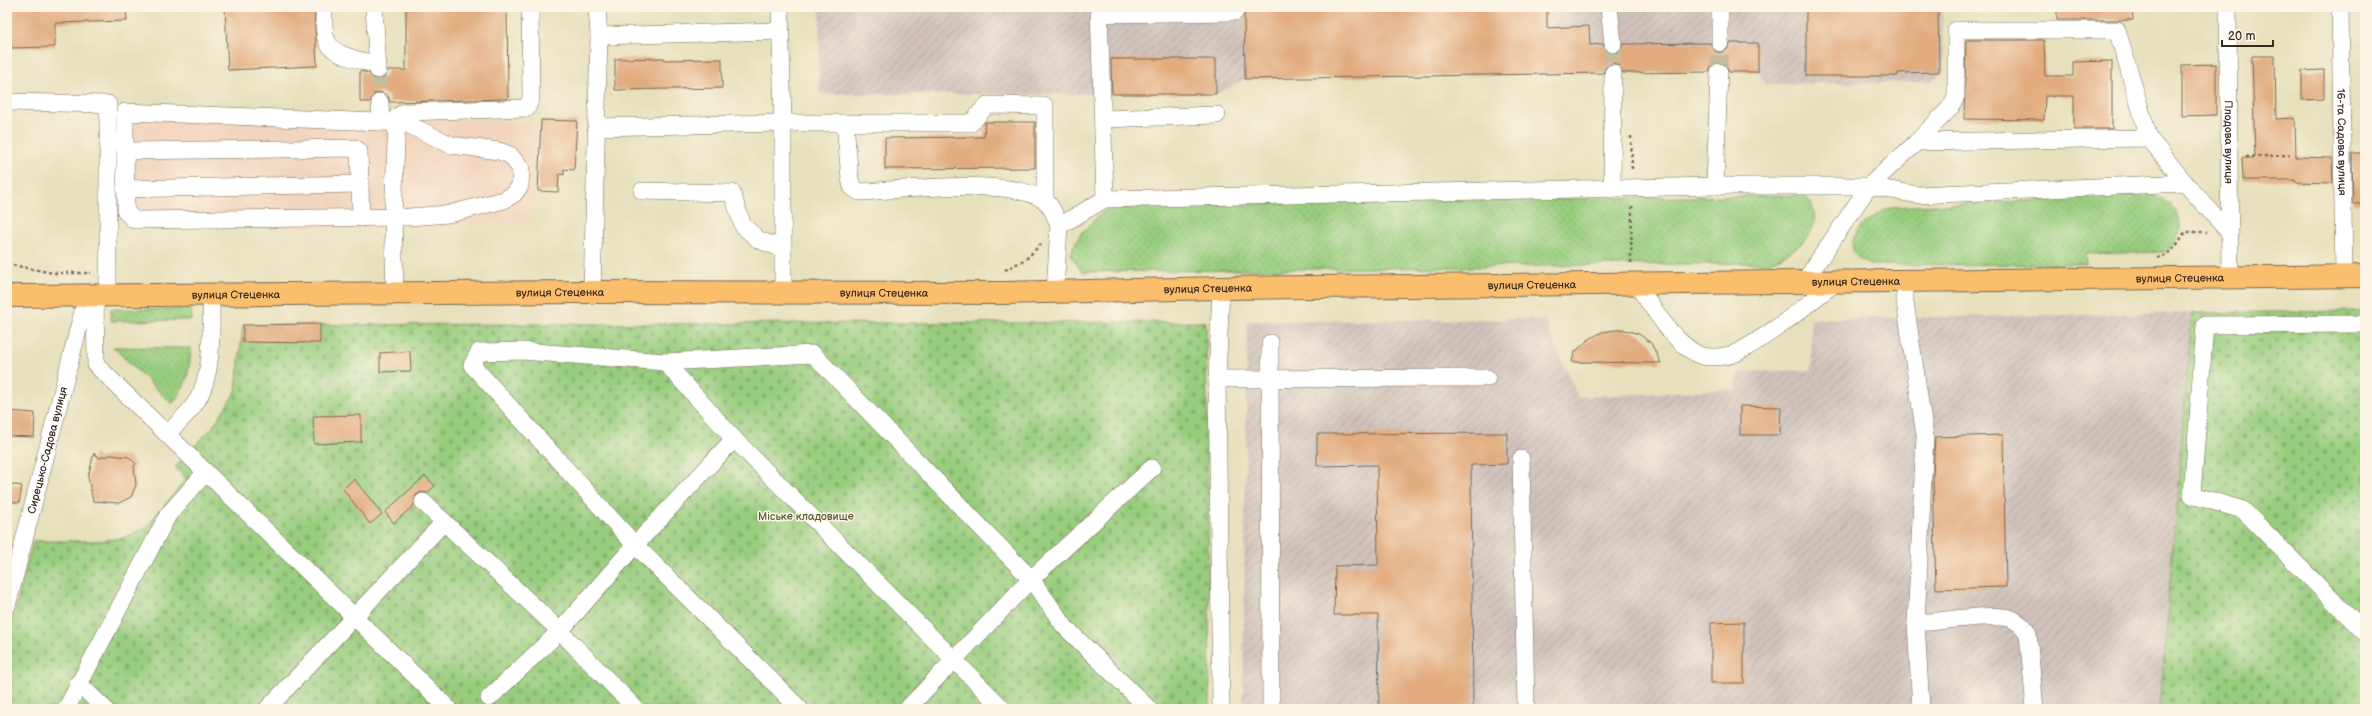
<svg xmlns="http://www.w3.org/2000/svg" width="2372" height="716" font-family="'Balsamiq Sans',sans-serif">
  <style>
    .built { fill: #f2d5be }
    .industrial { fill: url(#industrial-furrows) }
    .grass { fill: url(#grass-dots); stroke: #6a7c4e }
    .cemetery { fill: url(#cemetery-stones); stroke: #6a7c4e }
    .building { fill: #e2ac7f }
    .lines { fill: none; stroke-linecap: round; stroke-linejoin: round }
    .minor-tunnel { stroke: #c5bc9c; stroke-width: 17; stroke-dasharray: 17 8; stroke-linecap: butt }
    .minor-casing { stroke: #776a55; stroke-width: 18 }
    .major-casing { stroke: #776a55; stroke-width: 24 }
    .path { stroke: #776a55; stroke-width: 2.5; stroke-dasharray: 3 3; stroke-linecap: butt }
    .minor { stroke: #fff; stroke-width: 17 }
    .major { stroke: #fabe6d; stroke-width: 22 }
    .labels { text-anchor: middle; stroke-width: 3; stroke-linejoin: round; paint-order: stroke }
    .street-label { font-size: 11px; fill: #3b2a1e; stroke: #fcf5e5 }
    .park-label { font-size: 11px; fill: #575b3b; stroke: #fcf5e5 }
  </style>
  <defs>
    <pattern id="industrial-furrows" width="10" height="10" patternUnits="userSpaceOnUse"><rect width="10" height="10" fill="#cfc1ba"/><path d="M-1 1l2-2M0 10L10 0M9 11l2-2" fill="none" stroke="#b3a69f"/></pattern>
    <pattern id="grass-dots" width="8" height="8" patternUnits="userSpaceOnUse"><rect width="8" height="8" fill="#98cd7e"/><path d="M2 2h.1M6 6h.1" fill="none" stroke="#84b06c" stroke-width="1.8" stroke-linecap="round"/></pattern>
    <pattern id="cemetery-stones" width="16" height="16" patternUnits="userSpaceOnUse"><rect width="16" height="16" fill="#98cd7e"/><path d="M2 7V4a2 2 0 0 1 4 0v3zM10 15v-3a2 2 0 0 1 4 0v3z" fill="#84b06c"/></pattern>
  </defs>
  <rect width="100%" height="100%" fill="#fcf5e5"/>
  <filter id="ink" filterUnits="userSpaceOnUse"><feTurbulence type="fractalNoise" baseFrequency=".025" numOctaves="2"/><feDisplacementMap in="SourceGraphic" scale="8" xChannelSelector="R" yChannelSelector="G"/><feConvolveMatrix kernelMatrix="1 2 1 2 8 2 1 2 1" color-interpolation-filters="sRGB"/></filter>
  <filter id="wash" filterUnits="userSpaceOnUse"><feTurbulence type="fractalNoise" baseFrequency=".012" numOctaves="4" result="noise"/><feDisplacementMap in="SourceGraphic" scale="16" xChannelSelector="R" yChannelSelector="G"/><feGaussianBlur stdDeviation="0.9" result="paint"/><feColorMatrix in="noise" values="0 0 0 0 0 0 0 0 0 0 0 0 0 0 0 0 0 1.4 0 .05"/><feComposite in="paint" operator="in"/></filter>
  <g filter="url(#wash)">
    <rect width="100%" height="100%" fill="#e7e0bc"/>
    <!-- built -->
    <path class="built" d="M121 104 408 115 538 125 530 221 407 227 124 228Z"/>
    <!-- industrial -->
    <g class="industrial">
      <path d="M820 7H1942L1943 72 1929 82 1766 84 1758 72H1677L1245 79 1216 94H819Z"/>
      <path d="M2192 313 2160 709H1243L1247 321 1544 319 1578 397 1736 389 1738 372 1812 370 1811 319Z"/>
    </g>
    <!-- grass -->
    <g class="grass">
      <path d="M1803 195C1810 200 1812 204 1814 213 1819 238 1788 254 1769 263L1082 272 1071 255C1075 234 1095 218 1112 206Z"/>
      <path d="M2152 195C2182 206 2190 230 2166 252L2085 254 2086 264 1870 265C1829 246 1869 215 1894 207Z"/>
      <path d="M111 309H191L192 320 111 321Z"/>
      <path d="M113 347 191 348C189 373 188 384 172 404Z"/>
    </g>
    <!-- cemetery -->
    <g class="cemetery">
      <path d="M2365 311V709H2160L2192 313Z"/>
      <path d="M1206 322 1210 709H7V642L33 541H99L123 538 146 528 186 479 175 467 212 428 236 391 243 325Z"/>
    </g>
    <g id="blocks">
      <!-- building -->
      <g class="building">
        <path d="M7 7H126L127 21 55 23V47L7 48Z"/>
        <path d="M225 7H314L317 66 228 70Z"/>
        <path d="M406 7H507L508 99 390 102 388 96 380 92 374 94 370 102H360V71L369 73 373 79 378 80 384 78 388 70H406Z"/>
        <path d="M1244 7H1547V28L1589 26 1590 45 1603 44 1609 53 1619 52 1623 44 1710 43 1715 51 1720 53 1728 48 1730 43H1758V72H1729L1725 64 1719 62 1711 66 1709 72 1623 73 1618 65 1613 63 1605 68 1603 73 1245 79Z"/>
        <path d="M1806 7H1938L1939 72 1898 73V76H1806Z"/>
        <path d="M2057 7H2132L2133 20H2057Z"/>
        <path d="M1966 40H2044L2045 76H2073V62L2112 61V129H2074V96H2045L2044 120 1964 119Z"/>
        <path d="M2252 56H2275L2276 119 2295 118 2296 157 2332 158 2333 183 2295 182V180H2243L2242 158H2255Z"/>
        <path d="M664 58V60L722 59V88L615 90V59Z"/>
        <path d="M1111 59H1216V94H1112Z"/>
        <path d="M2216 64V115L2182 116V65Z"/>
        <path d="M2324 70V99L2302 100V71Z"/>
        <path d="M541 120 577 121 574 170 564 169V175L559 174 558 192 538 191Z"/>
        <path d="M985 122H1035V168L885 169V138L984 137Z"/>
        <path d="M2352 153H2365V204H2353Z"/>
        <path d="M320 324V343L243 342V325Z"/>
        <path d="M1622 329 1639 334 1651 343 1661 363 1572 362 1575 352 1588 340 1602 332Z"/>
        <path d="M410 351 411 371 380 372V353Z"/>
        <path d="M1740 406 1781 407 1780 435H1740Z"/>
        <path d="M7 411 35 413 34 437 7 436Z"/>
        <path d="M361 415V442L314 444 313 416Z"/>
        <path d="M1507 433V464L1471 465 1473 709H1379L1378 615H1334L1335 566 1378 565 1377 465 1317 466V434Z"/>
        <path d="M2003 435 2006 587 1936 589 1933 477 1935 437Z"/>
        <path d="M94 453 99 458 111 455 129 457 136 464 134 466 136 485 131 497 119 503 93 501 88 477Z"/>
        <path d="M425 476 435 486 427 493 421 492 416 495 414 505 394 523 385 512Z"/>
        <path d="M354 479 382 514 370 524 343 489Z"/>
        <path d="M9 484 22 486 19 503 7 501Z"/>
        <path d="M1744 622V683H1711V623Z"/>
      </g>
    </g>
  </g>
  <g filter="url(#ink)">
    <use href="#blocks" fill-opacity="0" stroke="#776a55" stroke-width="1"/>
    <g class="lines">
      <!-- minor-tunnel -->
      <g class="minor-tunnel">
        <path d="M1613 44V73"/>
        <path d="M378 70 380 102"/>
        <path d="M1719 72 1720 43"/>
      </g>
      <!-- minor casing -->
      <g class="minor-casing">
        <g id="minor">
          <path d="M324 7C324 17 323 29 326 39 332 57 362 60 378 65"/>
          <path d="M374 7 378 70"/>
          <path d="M780 7 783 123V293"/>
          <path d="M1099 7 1105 199"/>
          <path d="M1609 7 1613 44"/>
          <path d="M1720 7V43"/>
          <path id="s1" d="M2228 7 2230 277"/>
          <path id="s2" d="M2340 7 2344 276"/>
          <path d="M1100 14 1235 12"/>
          <path d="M599 36 781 31"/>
          <path d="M7 102 108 104V295"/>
          <path d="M380 102 381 122"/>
          <path d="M1103 119 1217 115"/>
          <path d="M845 123 850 179 852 187 859 192C902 190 1010 177 1044 200 1052 205 1056 218 1059 226"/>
          <path d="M597 127 783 123H971L987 105 1045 106V200"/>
          <path d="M108 141 125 140 126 212 134 220 409 217 449 214 504 200 514 194 520 186 521 169 510 155 499 151 451 145 405 123 125 112V140"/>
          <path d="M1917 142 1951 107 1956 96V30H2117L2149 138"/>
          <path d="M125 151 355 148 359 151 361 218"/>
          <path d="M1715 186 1719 72"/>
          <path d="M125 189 360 184"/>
          <path d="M1612 189 1613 73"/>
          <path d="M642 191 732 193 743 226 759 240 783 249"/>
          <path d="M1905 281V302L1925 436 1916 623 1921 709"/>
          <path d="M1804 282 1869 186 1917 142 2149 138 2185 183 2230 233"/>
          <path d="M1637 285C1654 308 1671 340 1697 354 1706 359 1727 357 1736 353 1768 337 1807 305 1836 282"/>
          <path d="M1221 288 1217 379 1221 709"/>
          <path d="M592 292 599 36 597 7"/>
          <path d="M1055 292 1059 226 1105 199 1715 186H1869L1918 195 2185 183"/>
          <path d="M395 293 393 217 397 117 405 112 527 108 531 98 530 7"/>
          <path d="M95 295 96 365 449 709"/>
          <path d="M2365 324 2205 325 2192 495 2243 510 2365 633"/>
          <path d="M1270 343 1271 709"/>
          <path d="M665 362 734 439 1003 709"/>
          <path d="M1217 379 1487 378"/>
          <path d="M167 434C177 424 189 413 196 402 214 376 211 325 211 295"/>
          <path d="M1521 459 1526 709"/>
          <path d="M423 502 560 631 636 709"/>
          <path id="s3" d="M7 606 87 295"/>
          <path d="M1916 623C1936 622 1996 612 2012 619 2019 622 2024 627 2028 634L2035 709"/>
          <path d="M78 683 105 709"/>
          <path d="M489 698 560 631 635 545 734 439"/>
          <path d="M66 709 168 515 206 472"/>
          <path d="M267 709 444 522"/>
          <path d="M800 709 635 545 472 365 479 352 522 351 665 362 813 354 1031 579 1065 627 1149 709"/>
          <path d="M907 709 1031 579 1152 468"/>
        </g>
      </g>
      <!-- major casing -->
      <g class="major-casing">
        <g id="major">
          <path id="s4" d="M7 296 592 292 1005 293 1221 288 2365 276"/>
        </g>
      </g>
      <!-- path -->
      <g class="path">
        <path d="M1631 136 1632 171"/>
        <path d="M2246 157 2290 155"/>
        <path d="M2157 258C2172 254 2177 245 2185 232H2207"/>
        <path d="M1631 263 1632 204"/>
        <path d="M7 264 53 273H91"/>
        <path d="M1005 270 1026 259 1041 244"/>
      </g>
      <!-- minor -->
      <use href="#minor" class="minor"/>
      <!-- major -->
      <use href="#major" class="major"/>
    </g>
  </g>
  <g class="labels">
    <!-- street labels -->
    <g class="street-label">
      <text dy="4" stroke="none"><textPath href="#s1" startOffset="135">Плодова вулиця</textPath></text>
      <text dy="4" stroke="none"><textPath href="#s2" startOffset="135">16-та Садова вулиця</textPath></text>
      <text dy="4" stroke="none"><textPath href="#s4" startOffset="2173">вулиця Стеценка</textPath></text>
      <text dy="4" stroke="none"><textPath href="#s4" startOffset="1849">вулиця Стеценка</textPath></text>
      <text dy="4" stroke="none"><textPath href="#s4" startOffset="1525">вулиця Стеценка</textPath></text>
      <text dy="4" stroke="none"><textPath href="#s4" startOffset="1201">вулиця Стеценка</textPath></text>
      <text dy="4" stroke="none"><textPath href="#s4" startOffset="553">вулиця Стеценка</textPath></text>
      <text dy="4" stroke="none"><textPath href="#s4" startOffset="877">вулиця Стеценка</textPath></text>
      <text dy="4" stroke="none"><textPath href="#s4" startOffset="229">вулиця Стеценка</textPath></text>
      <text dy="4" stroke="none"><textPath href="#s3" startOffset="161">Сирецько-Садова вулиця</textPath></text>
    </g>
    <!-- park labels -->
    <g class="park-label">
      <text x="806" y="520">Міське кладовище</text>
    </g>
  </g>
  <!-- margin -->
  <rect width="2372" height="716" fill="none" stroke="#fcf5e5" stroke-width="24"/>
  <!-- scale -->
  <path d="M2222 40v6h51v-6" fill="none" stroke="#3b2a1e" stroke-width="2"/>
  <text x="2228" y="40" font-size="12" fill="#3b2a1e" stroke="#fcf5e5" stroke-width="3" paint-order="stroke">20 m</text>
</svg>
